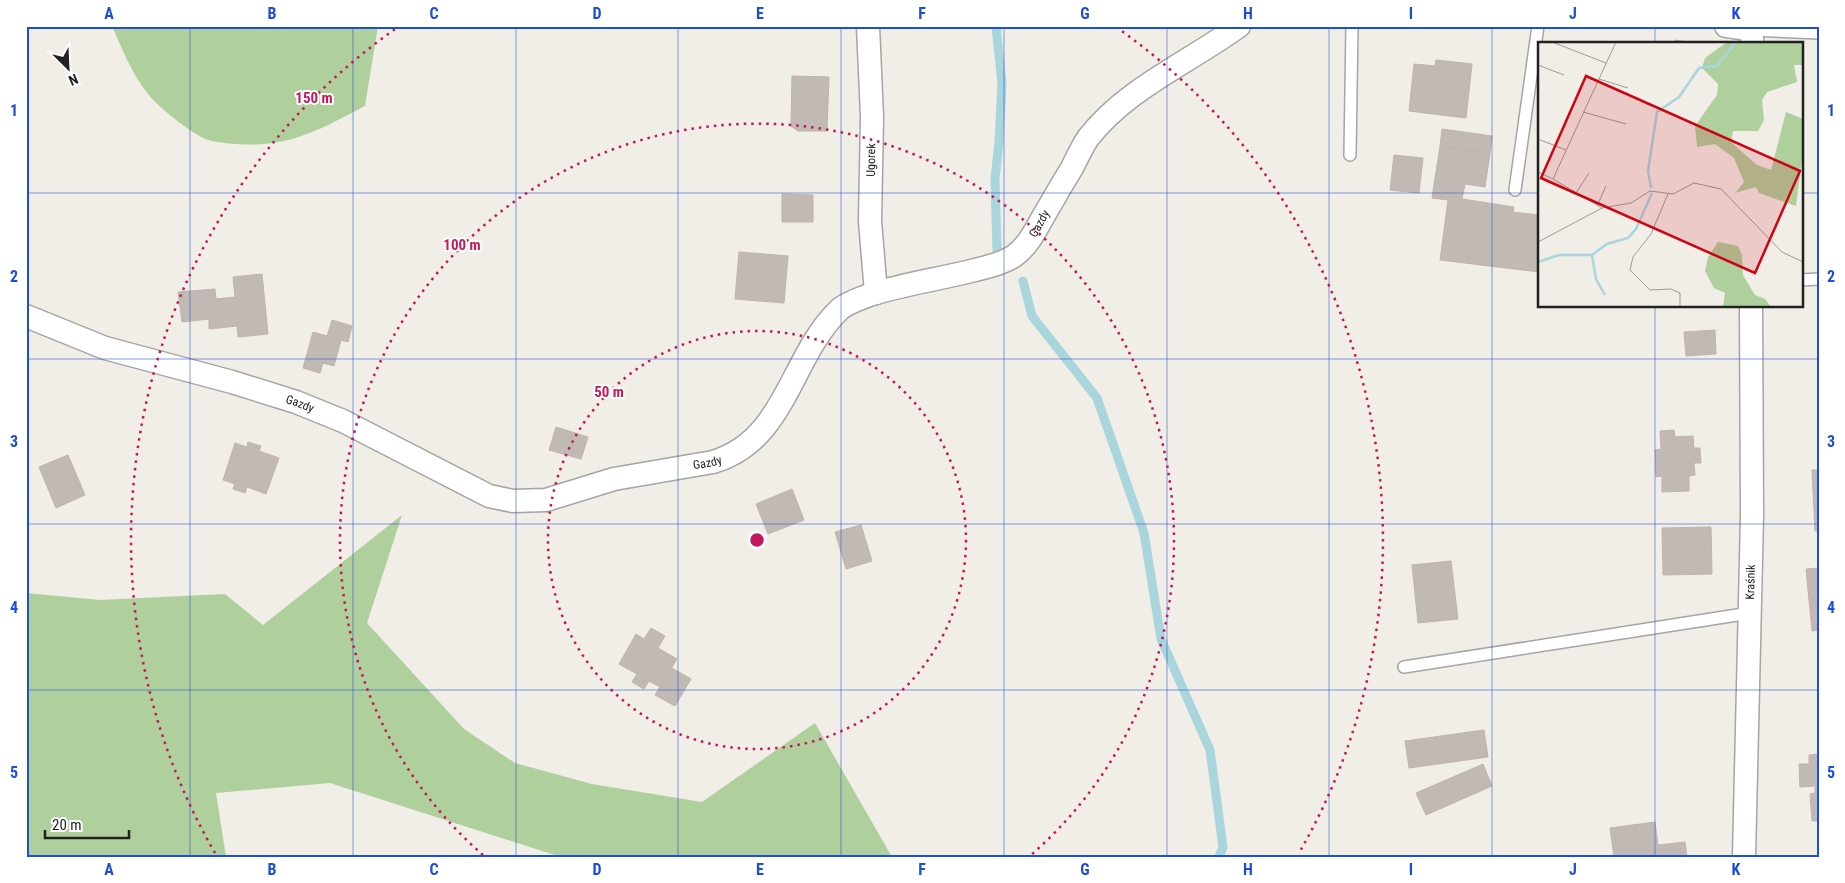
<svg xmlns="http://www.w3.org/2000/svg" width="1845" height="883" font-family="'Roboto Condensed',sans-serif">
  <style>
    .forest { fill: #afcf9d }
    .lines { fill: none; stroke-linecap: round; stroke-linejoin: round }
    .stream { stroke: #a9d5dd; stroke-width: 9 }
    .building { fill: #c1b9b4; stroke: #c2b3aa }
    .service-casing { stroke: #a5a5a5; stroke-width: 14 }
    .minor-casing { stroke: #a5a5a5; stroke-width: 25 }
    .service { stroke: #fff; stroke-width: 11 }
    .minor { stroke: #fff; stroke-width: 22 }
    .grid { fill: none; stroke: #1d4ed8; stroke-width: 1; stroke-opacity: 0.55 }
    .ring { fill: none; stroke: #c2185b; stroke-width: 2.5; stroke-dasharray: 2.5 5 }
    .labels { text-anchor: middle; stroke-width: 4; stroke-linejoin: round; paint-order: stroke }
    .street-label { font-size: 12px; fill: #212121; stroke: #fff }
    .inset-river { fill: none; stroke: #a9d5dd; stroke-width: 2.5 }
    .inset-road { fill: none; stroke: #9e9b98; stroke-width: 1 }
    .view { fill: #cc0512; fill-opacity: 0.15; stroke: #cc0512; stroke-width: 2.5 }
    .inset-edge { fill: none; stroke: #212121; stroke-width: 2.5 }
    .centre { fill: #c2185b; stroke: #fff; stroke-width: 2.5 }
    .ring-label { font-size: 15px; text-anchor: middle; font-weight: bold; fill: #c2185b; stroke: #fff; stroke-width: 4; stroke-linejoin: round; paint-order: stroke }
    .neatline { fill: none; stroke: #1d4ed8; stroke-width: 2 }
    .grid-label { font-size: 16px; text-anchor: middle; font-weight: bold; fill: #1d4ed8 }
  </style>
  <rect width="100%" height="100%" fill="#f1ede7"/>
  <!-- forest -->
  <g class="forest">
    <path d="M112 26H378L365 106C342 118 317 132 292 139 267 146 237 146 212 141 196 138 158 107 148 94 132 74 122 49 112 26Z"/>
    <path d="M402 515 367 623 464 729 515 763 592 784 702 802 815 723 892 857H561L330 783 216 793 226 857H26V593L100 600 225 594 263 625Z"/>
  </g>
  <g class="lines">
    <!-- stream -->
    <g class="stream">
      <path d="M996 26 1002 84 999 141 995 179 997 250"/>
      <path d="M1023 281 1032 316 1097 398 1144 533 1161 639 1210 750 1223 847 1219 857"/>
    </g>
  </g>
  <!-- building -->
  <g class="building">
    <path d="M1675 40 1702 44H1675Z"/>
    <path d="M1436 60 1472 64 1466 118 1409 111 1414 64 1435 66Z"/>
    <path d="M792 76 829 77 827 131H798L791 126Z"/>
    <path d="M1442 129 1492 136 1490 153 1440 146Z"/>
    <path d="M1440 146 1490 153 1485 187 1465 184 1462 199 1514 207 1513 212 1539 215V272L1440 260 1448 200 1432 198Z"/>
    <path d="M1394 155 1423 158 1419 193 1390 190Z"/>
    <path d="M782 194 813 195V222H782Z"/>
    <path d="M739 252 788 256 784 303 735 299Z"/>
    <path d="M262 274 268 334 238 337 237 326 209 329V319L182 322 178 292 215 289 216 299 235 297 233 277Z"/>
    <path d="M332 320 352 326 348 342 341 340 334 366 323 363 320 373 303 368 313 332 327 336Z"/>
    <path d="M1715 330 1716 354 1686 356 1684 332Z"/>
    <path d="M556 427 588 437 581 459 549 450Z"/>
    <path d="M1674 430 1675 437 1693 436 1694 448H1700L1701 463H1694L1695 475 1689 476V491L1662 492V476L1656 477 1655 450 1661 449 1660 431Z"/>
    <path d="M248 442 261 446 259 451 279 458 266 494 247 487 245 493 233 489 235 484 223 480 235 443 247 447Z"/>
    <path d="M68 455 85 495 56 508 39 467Z"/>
    <path d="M1812 470H1819V531H1815Z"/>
    <path d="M792 489 804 520 768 534 756 504Z"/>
    <path d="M861 525 872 561 846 569 835 532Z"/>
    <path d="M1711 527 1712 574 1663 575 1662 528Z"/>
    <path d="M1451 561 1458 619 1418 623 1412 565Z"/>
    <path d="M1819 568V630L1812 631 1806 569Z"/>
    <path d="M651 628 665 636 658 648 677 659 660 687 649 681 644 689 632 682 637 674 619 664 636 634 644 639Z"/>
    <path d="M672 668 691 679 675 706 655 695Z"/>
    <path d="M1484 730 1488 757 1409 768 1405 741Z"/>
    <path d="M1819 754V821H1812L1810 794 1815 793V786L1800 787 1799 764H1809V755Z"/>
    <path d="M1483 764 1492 786 1426 815 1416 793Z"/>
    <path d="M1655 822 1658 845 1685 842 1687 857H1614L1610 828Z"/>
  </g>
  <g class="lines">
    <!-- service casing -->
    <g class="service-casing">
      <g id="service">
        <path d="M1752 30 1819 33"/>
        <path d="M1350 155 1352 26"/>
        <path d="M1515 190 1538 26"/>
        <path d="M1801 280 1819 279"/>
        <path d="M1404 667 1750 613"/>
      </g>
    </g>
    <!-- minor casing -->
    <g class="minor-casing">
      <g id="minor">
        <path d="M868 26 872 117 870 221 876 293"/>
        <path d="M1726 26 1752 30V44"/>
        <path id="s1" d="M26 316 105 348 232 382 296 402 343 421 489 496 513 501 546 500 614 479 713 462C786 441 790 357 839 310 846 303 860 299 869 295 904 284 940 279 975 270 988 267 1004 263 1014 256 1028 246 1035 231 1043 217 1053 200 1062 184 1072 168 1077 158 1082 147 1088 138 1127 88 1188 63 1239 26"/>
        <path id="s2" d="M1744 857 1752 516 1751 306"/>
      </g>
    </g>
    <!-- service -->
    <use href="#service" class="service"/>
    <!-- minor -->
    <use href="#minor" class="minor"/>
  </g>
  <!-- grid -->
  <path class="grid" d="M190 26V857M353 26V857M516 26V857M678 26V857M841 26V857M1004 26V857M1167 26V857M1329 26V857M1492 26V857M1655 26V44M26 193H1539M1801 193H1819M1655 306V857M26 359H1819M26 524H1819M26 690H1819"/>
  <!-- distance rings -->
  <g class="ring">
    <circle cx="757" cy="540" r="209"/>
    <path d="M483 855A417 417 0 1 1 1031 855"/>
    <path d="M215 853A626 626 0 0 1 398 27M1116 27A626 626 0 0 1 1299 853"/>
  </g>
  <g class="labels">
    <!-- street labels -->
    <g class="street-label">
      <text transform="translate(871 160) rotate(-89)" y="4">Ugorek</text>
      <text dy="4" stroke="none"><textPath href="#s1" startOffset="1156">Gazdy</textPath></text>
      <text dy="4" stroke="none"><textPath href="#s1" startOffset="288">Gazdy</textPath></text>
      <text dy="4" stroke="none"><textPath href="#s1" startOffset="722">Gazdy</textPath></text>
      <text dy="4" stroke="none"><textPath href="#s2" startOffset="275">Kraśnik</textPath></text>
    </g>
  </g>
  <!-- overview -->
  <g transform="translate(1538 42)">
    <rect width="265" height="265" fill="#f1ede7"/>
    <path d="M189 0H265V23H256L259 40 229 50 224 58 226 78 220 89H195L193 100 219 123 233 128 248 70 265 77V110L258 164 221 151 218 145 197 151 206 140 196 116 177 102 159 105 157 84 179 53 180 42 164 26 167 16ZM180 200 200 204 204 213 205 233 217 253 227 257 233 265H185L187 251 176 246 167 229 170 215Z" fill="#afcf9d"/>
    <path class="inset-river" d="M113 146 110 129 119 70 141 55 161 26 179 24 198 0M54 214 58 237 67 253M0 220 21 213H54L69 202 90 196 98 187 114 151"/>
    <path class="inset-road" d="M14 0 68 21M0 23 26 33M61 37 90 46M45 70 88 82M0 97 28 108M0 130 15 137M38 151 51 131M130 152 113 192 95 215 92 228 112 248 133 247 142 251V265M59 164 68 144M64 166 15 137 78 0M0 200 64 166 93 161 112 149 135 152 156 141 183 147 244 210 265 220"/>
    <path class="view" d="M48 34 262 129 217 231 3 136Z"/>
    <rect width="265" height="265" class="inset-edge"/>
  </g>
  <circle cx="757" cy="540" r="8" class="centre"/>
  <g class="ring-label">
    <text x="314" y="103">150 m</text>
    <text x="462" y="250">100 m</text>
    <text x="609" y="397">50 m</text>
  </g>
  <!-- border -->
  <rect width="1845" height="883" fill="none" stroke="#ffffff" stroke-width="55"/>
  <!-- north arrow -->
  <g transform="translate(68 68) rotate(156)" stroke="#ffffff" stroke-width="4" paint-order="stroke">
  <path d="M0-4L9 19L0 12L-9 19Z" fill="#212121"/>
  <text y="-8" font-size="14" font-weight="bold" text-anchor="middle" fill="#212121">N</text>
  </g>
  <!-- scale -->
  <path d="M45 830v8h84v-8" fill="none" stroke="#212121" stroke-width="2.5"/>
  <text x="52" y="830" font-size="15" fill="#212121" stroke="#ffffff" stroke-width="4" paint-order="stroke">20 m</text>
  <rect x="28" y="28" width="1790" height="828" class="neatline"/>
  <g class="grid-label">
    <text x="109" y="19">A</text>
    <text x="272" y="19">B</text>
    <text x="434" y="19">C</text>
    <text x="597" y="19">D</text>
    <text x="760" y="19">E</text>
    <text x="922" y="19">F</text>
    <text x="1085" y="19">G</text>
    <text x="1248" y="19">H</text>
    <text x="1411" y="19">I</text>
    <text x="1573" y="19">J</text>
    <text x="1736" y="19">K</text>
    <text x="14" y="116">1</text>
    <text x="1831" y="116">1</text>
    <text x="14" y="282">2</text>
    <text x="1831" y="282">2</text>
    <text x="14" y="447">3</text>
    <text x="1831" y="447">3</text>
    <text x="14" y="613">4</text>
    <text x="1831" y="613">4</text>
    <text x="14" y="778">5</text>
    <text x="1831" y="778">5</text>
    <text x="109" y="875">A</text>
    <text x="272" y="875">B</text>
    <text x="434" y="875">C</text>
    <text x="597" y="875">D</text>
    <text x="760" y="875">E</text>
    <text x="922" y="875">F</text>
    <text x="1085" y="875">G</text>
    <text x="1248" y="875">H</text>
    <text x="1411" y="875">I</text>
    <text x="1573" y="875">J</text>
    <text x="1736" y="875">K</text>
  </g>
</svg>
